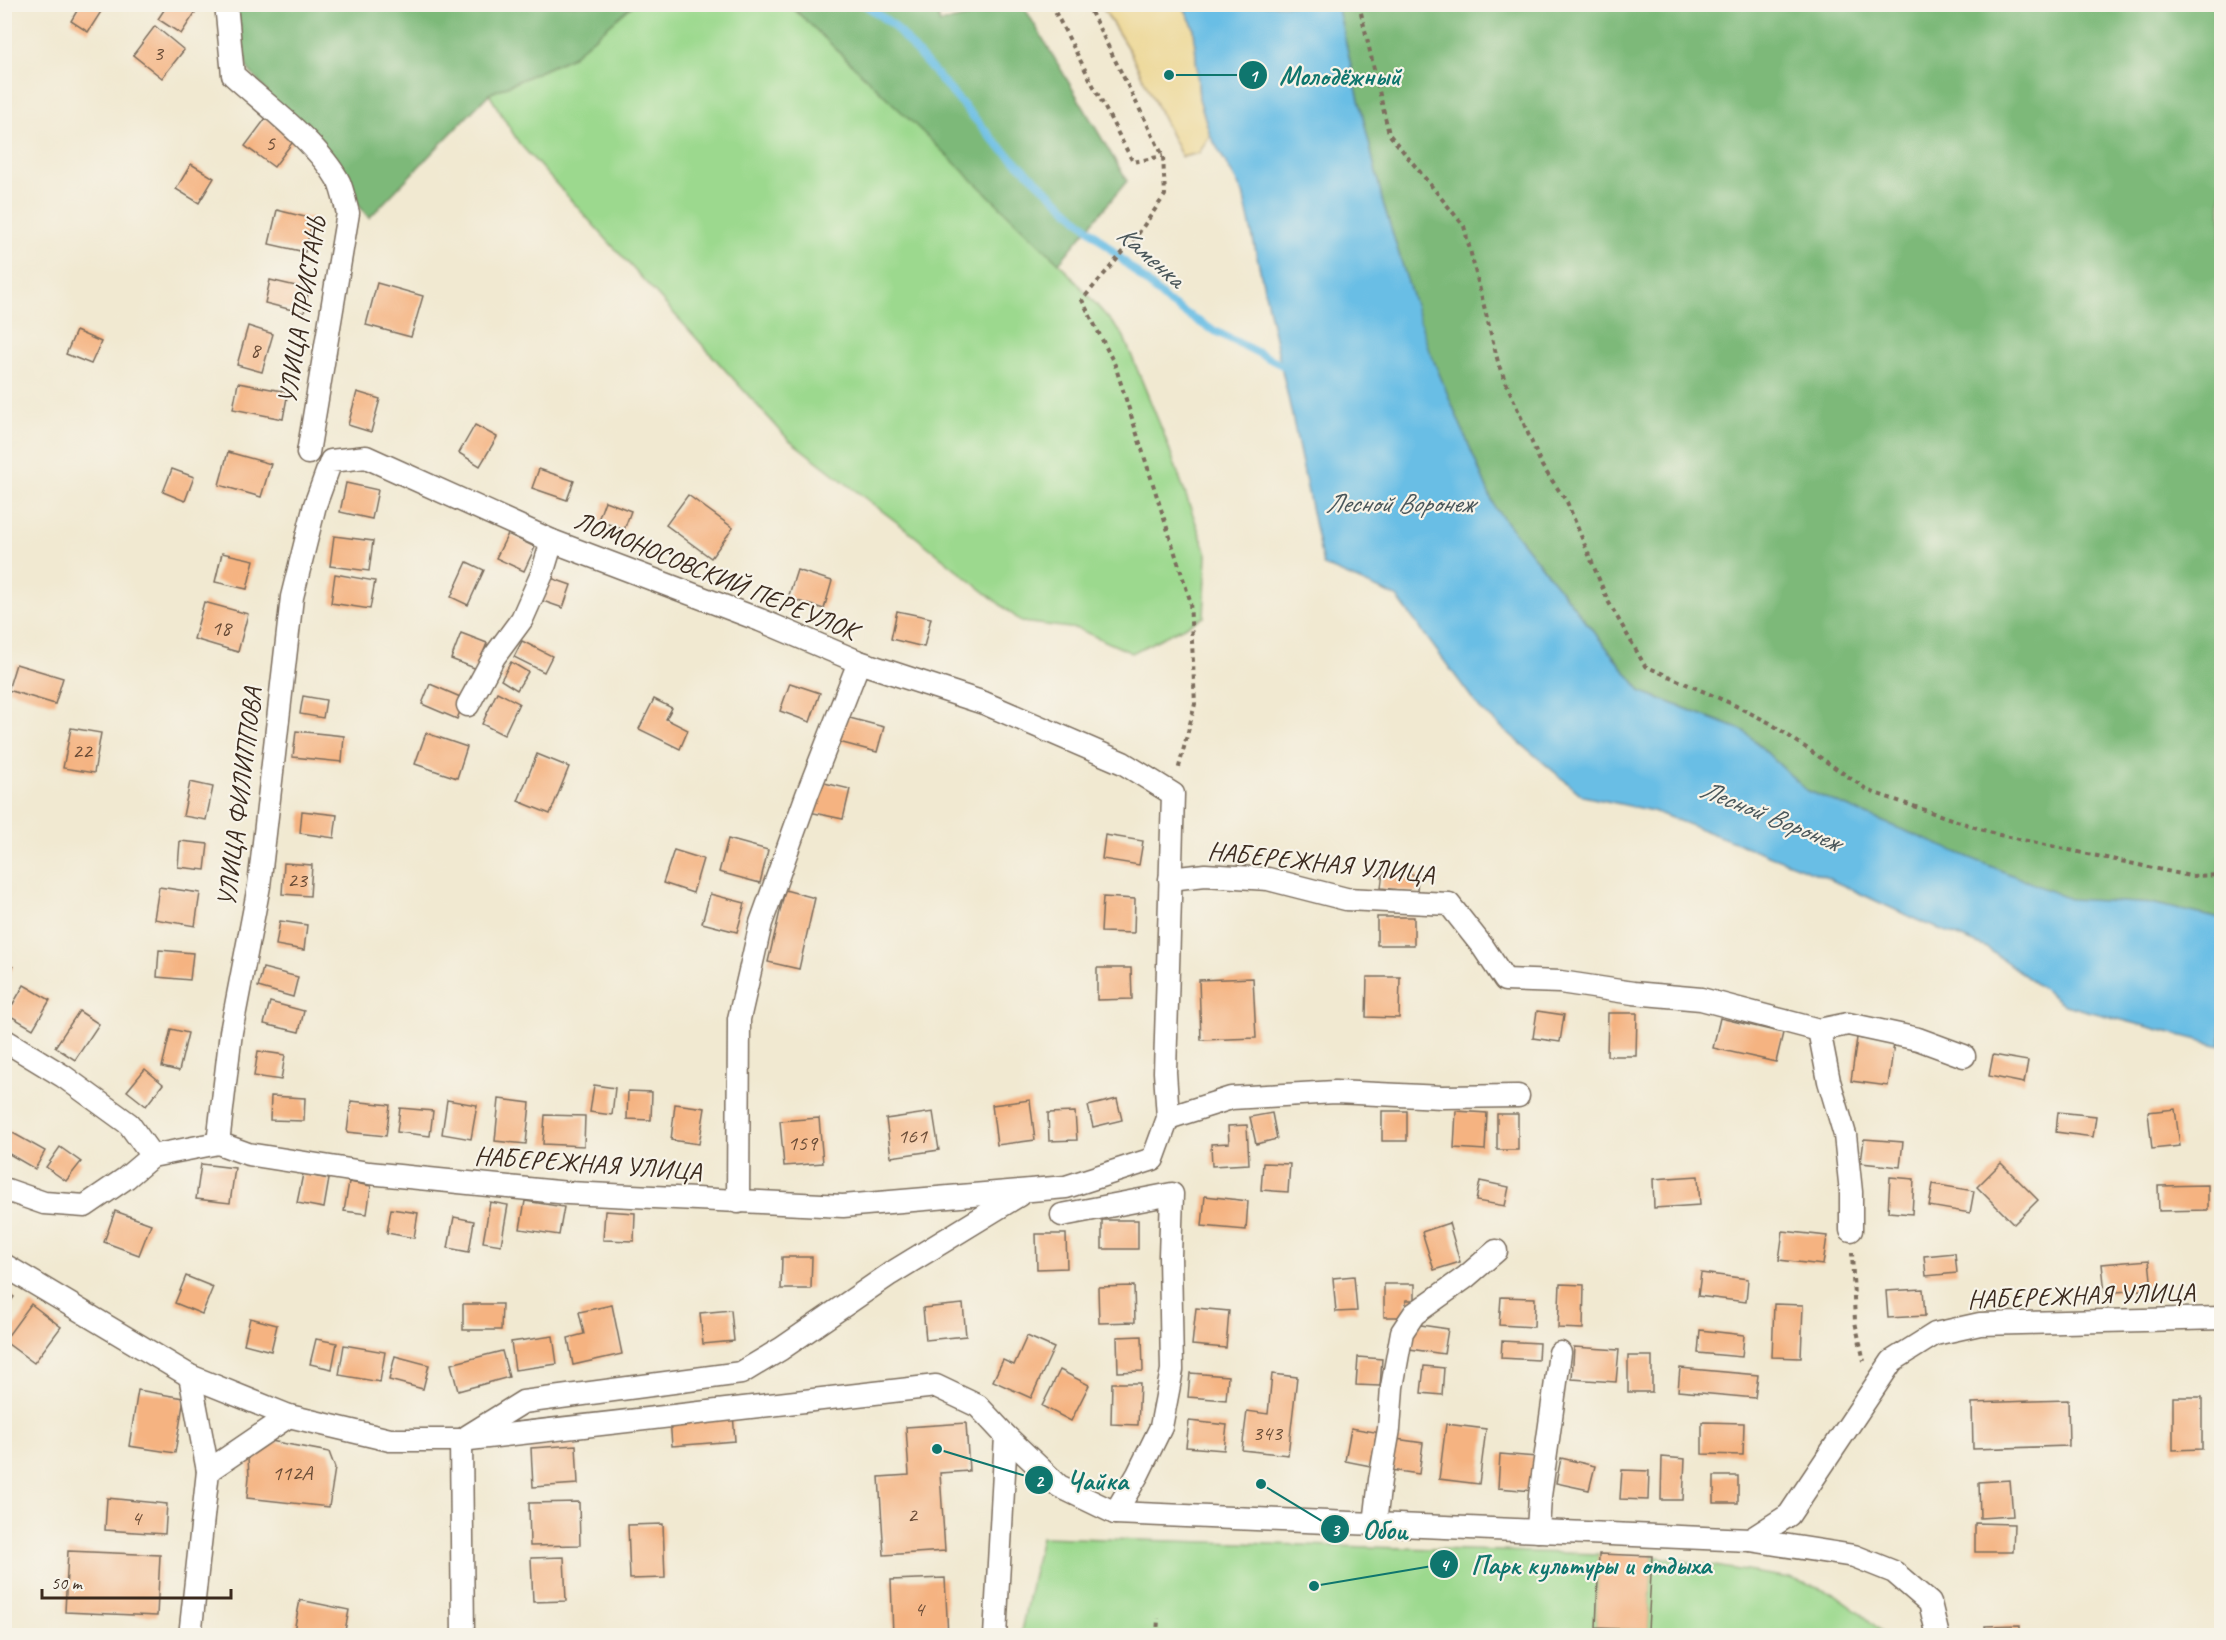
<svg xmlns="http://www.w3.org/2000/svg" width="2226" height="1640" font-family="Caveat,sans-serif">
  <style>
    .green { fill: #9cd98e; stroke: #6c8256; stroke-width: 1.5 }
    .forest { fill: #7db979; stroke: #5c724c; stroke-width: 1.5 }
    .sand { fill: #eeda9e; stroke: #94825e; stroke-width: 1.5 }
    .water { fill: #69bee5; stroke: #527482; stroke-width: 1.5 }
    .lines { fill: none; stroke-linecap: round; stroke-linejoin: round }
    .stream { stroke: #69bee5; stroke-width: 8 }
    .building { fill: #f5b381 }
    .minor-casing { stroke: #7b6d5d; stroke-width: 25 }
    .path { stroke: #7b6d5d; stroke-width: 4; stroke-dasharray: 4.5 4.5; stroke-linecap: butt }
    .minor { stroke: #fff; stroke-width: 22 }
    .labels { text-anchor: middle; stroke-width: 4.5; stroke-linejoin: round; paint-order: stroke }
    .number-label { font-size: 22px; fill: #6a4c37 }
    .street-label { font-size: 26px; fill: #3b2a1e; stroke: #f7f3e8 }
    .water-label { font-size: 27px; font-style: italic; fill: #49565a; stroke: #f7f3e8 }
    .leader { fill: none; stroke: #0f766e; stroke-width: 2 }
    .callout-dot { fill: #0f766e; stroke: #f7f3e8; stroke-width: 2 }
    .mark-label { font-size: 18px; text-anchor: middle; font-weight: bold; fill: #fff }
    .callout-label { font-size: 27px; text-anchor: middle; font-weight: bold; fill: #0f766e; stroke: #f7f3e8; stroke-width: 4.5; stroke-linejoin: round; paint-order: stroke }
  </style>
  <rect width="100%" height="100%" fill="#f7f3e8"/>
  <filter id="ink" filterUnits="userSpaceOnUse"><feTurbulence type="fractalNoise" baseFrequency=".0167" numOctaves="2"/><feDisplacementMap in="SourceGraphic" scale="12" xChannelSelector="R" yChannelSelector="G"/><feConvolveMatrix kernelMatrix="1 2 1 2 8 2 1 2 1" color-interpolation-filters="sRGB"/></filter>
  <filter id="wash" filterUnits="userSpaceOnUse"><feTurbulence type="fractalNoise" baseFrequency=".008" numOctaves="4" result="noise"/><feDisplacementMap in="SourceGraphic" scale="24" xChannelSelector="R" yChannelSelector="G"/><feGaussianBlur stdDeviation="1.35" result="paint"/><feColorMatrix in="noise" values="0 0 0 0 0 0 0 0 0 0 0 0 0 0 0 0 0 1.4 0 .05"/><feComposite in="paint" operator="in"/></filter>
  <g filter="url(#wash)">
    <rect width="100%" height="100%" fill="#f1e9d1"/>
    <!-- green -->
    <g class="green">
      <path d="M633 5H789L992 187 1123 335 1165 437 1207 554 1204 617 1132 653 1078 629 1022 622 911 533 788 439 519 143 489 94 570 58Z"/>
      <path d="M1041 1537 1599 1554 1596 1628 1648 1630 1652 1556 1790 1578 1834 1594 1862 1614 1885 1635 1020 1636Z"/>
    </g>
    <!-- forest -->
    <g class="forest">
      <path d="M236 5H633L570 58 489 94 369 218 247 68Z"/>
      <path d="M790 5H936L940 23 1023 5 1127 181 1059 263Z"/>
      <path d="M1337 5H2221V919L2155 904 2071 900 1806 790 1744 731 1642 692 1495 508 1428 347 1383 203Z"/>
    </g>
    <!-- sand -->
    <path class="sand" d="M1101 5H1183L1194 28 1199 98 1210 135 1199 153 1182 157 1130 52Z"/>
    <!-- water -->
    <path class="water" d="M1183 5H1337L1383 203 1428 347 1495 508 1642 692 1744 731 1806 790 2070 899 2155 904 2221 919V1046L2065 1005 1987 948 1917 920 1823 876 1653 811 1583 796 1480 709 1397 597 1323 565 1292 415 1243 193 1210 135 1199 98 1194 28Z"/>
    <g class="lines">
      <!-- stream -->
      <path class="stream" d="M864 4 893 25 998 145 1168 302 1209 328 1290 369"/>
    </g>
    <g id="blocks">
      <!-- building -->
      <g class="building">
        <path d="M81 4H100L104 7 88 32 71 21Z"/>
        <path d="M168 4H183L195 13 181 34 158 19Z"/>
        <path d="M155 26 184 50 162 78 133 55Z"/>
        <path d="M266 118 295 139 274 167 245 146Z"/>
        <path d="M191 164 214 178 199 203 176 189Z"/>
        <path d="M277 210 313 219 305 252 269 244Z"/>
        <path d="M270 280 309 289 304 313 265 303Z"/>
        <path d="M377 283 423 296 411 337 366 325Z"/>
        <path d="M248 326 273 334 262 372 237 365Z"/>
        <path d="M76 331 101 342 91 364 66 354Z"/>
        <path d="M238 383 288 392 283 419 233 409Z"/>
        <path d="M357 392 380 399 371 432 348 425Z"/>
        <path d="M475 425 497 437 480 466 459 453Z"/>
        <path d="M228 452 271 464 261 497 219 485Z"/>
        <path d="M172 469 194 477 185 501 163 492Z"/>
        <path d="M539 469 574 481 567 500 532 488Z"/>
        <path d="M346 483 378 490 372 519 340 512Z"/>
        <path d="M688 495 733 528 711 558 666 525Z"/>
        <path d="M605 501 631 511 624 530 598 520Z"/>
        <path d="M508 534 535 547 524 571 496 558Z"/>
        <path d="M334 536 373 541 369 571 330 566Z"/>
        <path d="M222 553 254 560 247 589 215 582Z"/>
        <path d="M467 562 484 570 468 605 451 597Z"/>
        <path d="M797 570 832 581 824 609 788 598Z"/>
        <path d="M335 574 375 581 370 609 331 603Z"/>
        <path d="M548 577 571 585 563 608 540 600Z"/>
        <path d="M204 602 248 614 238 652 194 639Z"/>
        <path d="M897 611 931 618 924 647 891 639Z"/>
        <path d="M461 633 487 643 477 669 451 659Z"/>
        <path d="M522 641 552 656 544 672 514 657Z"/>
        <path d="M511 662 528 672 517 690 501 680Z"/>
        <path d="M16 664 63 678 55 704 8 690Z"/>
        <path d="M790 683 820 693 810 722 780 711Z"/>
        <path d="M430 684 465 699 457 719 422 704Z"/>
        <path d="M497 692 519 703 504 735 482 724Z"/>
        <path d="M303 696 326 700 323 718 300 714Z"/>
        <path d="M654 699 672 708 666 719 688 730 680 749 639 729Z"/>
        <path d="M842 716 884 727 877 752 835 741Z"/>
        <path d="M71 728 101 733 94 773 63 768Z"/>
        <path d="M296 731 344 736 342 762 293 757Z"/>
        <path d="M426 733 467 747 457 778 415 764Z"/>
        <path d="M537 754 569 767 550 814 518 801Z"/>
        <path d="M816 781 850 789 843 819 809 812Z"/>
        <path d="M190 782 213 787 206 820 183 816Z"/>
        <path d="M302 811 337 815 334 838 300 833Z"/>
        <path d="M1105 835 1143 841 1139 865 1102 859Z"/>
        <path d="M728 839 768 850 760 883 719 872Z"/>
        <path d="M180 841 208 844 205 870 178 867Z"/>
        <path d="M674 850 703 859 693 893 663 883Z"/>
        <path d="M284 863 312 865 310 896 282 894Z"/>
        <path d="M1383 872 1418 875 1417 892 1381 888Z"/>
        <path d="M159 887 200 893 195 926 154 919Z"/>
        <path d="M785 890 815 898 799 969 768 962Z"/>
        <path d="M710 894 745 903 737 932 702 923Z"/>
        <path d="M1103 897 1135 899 1134 933 1101 932Z"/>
        <rect x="1377" y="917" width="37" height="28"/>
        <path d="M280 921 307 925 304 950 276 945Z"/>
        <path d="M159 950 193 953 190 980 157 977Z"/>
        <path d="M4 962 13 967 4 982Z"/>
        <path d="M263 968 298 977 293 997 258 987Z"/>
        <path d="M1097 968H1131L1132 999 1097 1000Z"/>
        <path d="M1367 977H1400L1399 1018 1366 1017Z"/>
        <path d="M1253 978 1256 1038 1201 1040 1199 980Z"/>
        <path d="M24 985 50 1000 33 1029 7 1014Z"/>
        <path d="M270 1002 304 1011 299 1032 264 1024Z"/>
        <path d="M79 1011 99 1024 75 1060 55 1047Z"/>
        <path d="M1537 1011 1564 1015 1560 1042 1533 1038Z"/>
        <path d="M1608 1013H1637L1636 1056H1607Z"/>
        <path d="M1720 1018 1783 1033 1776 1062 1713 1048Z"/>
        <path d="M171 1029 188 1033 179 1071 162 1067Z"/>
        <path d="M1857 1038 1894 1043 1888 1086 1851 1081Z"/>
        <path d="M258 1051 285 1055 281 1080 254 1076Z"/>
        <path d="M1993 1055 2028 1061 2024 1083 1989 1076Z"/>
        <path d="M145 1069 163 1084 146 1106 127 1091Z"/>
        <path d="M594 1085 615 1088 612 1115 590 1112Z"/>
        <path d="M628 1091 652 1092 651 1120 627 1119Z"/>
        <path d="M271 1096 305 1098 304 1121 270 1120Z"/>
        <path d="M499 1099 530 1103 526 1144 495 1141Z"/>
        <path d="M1117 1099 1122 1120 1093 1127 1088 1106Z"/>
        <path d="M447 1100 477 1105 471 1139 442 1134Z"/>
        <path d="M1030 1100 1035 1140 997 1145 992 1105Z"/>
        <path d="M351 1101 390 1105 386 1136 347 1132Z"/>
        <path d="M675 1104 705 1108 699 1144 671 1140Z"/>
        <path d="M400 1108 433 1111 430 1136 397 1132Z"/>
        <path d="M2175 1109 2180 1146 2152 1149 2148 1112Z"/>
        <rect x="1382" y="1111" width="25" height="30"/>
        <path d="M1456 1111 1487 1113 1485 1150 1454 1148Z"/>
        <path d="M933 1112 939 1150 891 1157 886 1119Z"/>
        <path d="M1075 1112 1077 1140 1049 1141 1048 1113Z"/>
        <path d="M2058 1112 2096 1116 2093 1137 2056 1132Z"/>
        <path d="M1272 1113 1277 1139 1256 1144 1250 1117Z"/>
        <rect x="1497" y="1114" width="21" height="36"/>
        <path d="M545 1115 585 1116 584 1146 543 1144Z"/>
        <path d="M819 1118 823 1163 784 1166 780 1121Z"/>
        <path d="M1247 1125 1249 1164 1212 1166 1211 1144 1229 1143 1228 1126Z"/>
        <path d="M4 1128 45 1151 35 1169 4 1151Z"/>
        <path d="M1864 1139 1903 1142 1900 1167 1861 1163Z"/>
        <path d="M60 1147 81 1162 66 1181 46 1167Z"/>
        <path d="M1263 1163 1290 1164 1288 1192 1261 1190Z"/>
        <path d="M2001 1163 2038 1200 2014 1224 1977 1187Z"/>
        <path d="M201 1164 235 1168 230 1203 196 1199Z"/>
        <path d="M303 1174 329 1179 324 1208 297 1203Z"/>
        <path d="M1698 1176 1700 1205 1654 1208 1653 1179Z"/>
        <path d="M1890 1177 1914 1179 1912 1214 1888 1212Z"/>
        <path d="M1480 1181 1509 1187 1505 1206 1476 1201Z"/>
        <path d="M349 1182 371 1186 367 1214 344 1211Z"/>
        <path d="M1933 1184 1974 1191 1970 1213 1929 1206Z"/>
        <path d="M2208 1185V1210L2159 1211 2158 1186Z"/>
        <path d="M1205 1196 1248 1201 1246 1230 1202 1226Z"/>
        <path d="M525 1201 564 1207 559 1235 520 1229Z"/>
        <path d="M490 1202 508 1205 501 1245 483 1242Z"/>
        <path d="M391 1209 418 1213 414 1238 387 1233Z"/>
        <path d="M115 1211 151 1224 139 1255 104 1242Z"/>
        <path d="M605 1211 635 1213 634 1241 603 1240Z"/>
        <path d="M454 1217 474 1221 469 1252 448 1248Z"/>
        <rect x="1102" y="1220" width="36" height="29"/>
        <path d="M1449 1223 1460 1262 1434 1270 1422 1232Z"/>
        <path d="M1783 1231 1827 1236 1823 1265 1779 1260Z"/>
        <path d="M1036 1234H1066L1067 1268 1037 1269Z"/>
        <path d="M1955 1253 1957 1273 1926 1276 1924 1256Z"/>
        <path d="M782 1257H812L811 1289H781Z"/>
        <path d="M2149 1260 2152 1289 2105 1293 2102 1264Z"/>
        <path d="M1701 1273 1748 1279 1746 1302 1698 1296Z"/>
        <path d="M186 1276 213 1287 202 1314 175 1303Z"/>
        <path d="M1354 1276 1357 1311 1336 1312 1333 1278Z"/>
        <path d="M1384 1284H1415V1300H1406V1317H1384Z"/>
        <path d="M1560 1284 1584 1285 1583 1329 1558 1328Z"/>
        <path d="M1134 1286 1135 1322 1099 1323 1098 1287Z"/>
        <path d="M1923 1289 1925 1316 1888 1318 1886 1291Z"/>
        <path d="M4 1290 14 1297 4 1311Z"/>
        <path d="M1501 1297 1535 1298 1534 1327 1499 1325Z"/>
        <path d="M31 1304 61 1327 34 1363 4 1341Z"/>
        <path d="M463 1304H502L501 1330H463Z"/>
        <path d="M963 1304 966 1336 926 1340 923 1308Z"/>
        <path d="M1774 1304 1803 1305 1801 1358 1772 1357Z"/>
        <path d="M612 1305 622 1354 573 1365 568 1338 584 1334 579 1312Z"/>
        <path d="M1196 1308 1229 1311 1226 1348 1192 1345Z"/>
        <path d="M731 1310 734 1341 703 1344 700 1313Z"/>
        <path d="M250 1318 277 1325 271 1351 244 1344Z"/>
        <path d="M1414 1324 1448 1329 1444 1354 1410 1349Z"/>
        <path d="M1700 1330 1744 1335 1742 1357 1698 1353Z"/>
        <path d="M553 1336 557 1364 515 1370 511 1342Z"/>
        <path d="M1027 1336 1054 1348 1031 1398 993 1381 1003 1360 1014 1365Z"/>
        <path d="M1142 1336 1143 1371 1118 1372 1117 1337Z"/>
        <path d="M316 1339 337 1343 332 1369 310 1364Z"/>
        <path d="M1502 1341 1539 1343 1538 1360 1501 1358Z"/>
        <path d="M344 1345 385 1352 380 1382 339 1375Z"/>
        <path d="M1574 1347 1619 1350 1616 1382 1572 1379Z"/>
        <path d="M502 1351 509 1377 458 1391 451 1364Z"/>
        <path d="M395 1356 429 1365 423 1389 389 1380Z"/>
        <rect x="1628" y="1356" width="24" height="36"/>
        <path d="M1358 1357 1382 1359 1380 1386 1356 1385Z"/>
        <path d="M1424 1366 1444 1368 1442 1395 1421 1393Z"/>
        <path d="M1680 1368 1758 1375 1755 1398 1678 1391Z"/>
        <path d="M1060 1370 1089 1385 1071 1421 1042 1406Z"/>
        <path d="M1190 1373 1228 1376 1226 1400 1188 1397Z"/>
        <path d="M1272 1374 1297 1377 1288 1455 1242 1450 1247 1411 1268 1414Z"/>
        <path d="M1112 1383H1140L1138 1425 1111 1424Z"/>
        <path d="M138 1390 184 1398 175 1453 129 1446Z"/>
        <path d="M2173 1397H2202V1449L2173 1450Z"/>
        <path d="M2068 1400 2069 1446 1973 1449 1972 1403Z"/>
        <path d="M733 1413 735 1441 672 1446 670 1418Z"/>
        <path d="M1189 1421 1227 1425 1224 1450 1186 1447Z"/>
        <path d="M1702 1422 1744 1423 1743 1455 1702 1454Z"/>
        <path d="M966 1423 969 1471 940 1473 945 1551 884 1555 879 1477 909 1475 906 1427Z"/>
        <path d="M1446 1424 1486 1429 1479 1484 1439 1479Z"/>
        <path d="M1351 1428 1381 1433 1376 1467 1345 1461Z"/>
        <path d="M260 1439 329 1452 335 1468 329 1507 247 1498 249 1477 248 1457Z"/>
        <path d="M1396 1439 1423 1443 1419 1474 1391 1470Z"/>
        <path d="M576 1445 578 1484 533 1487 531 1448Z"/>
        <path d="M1500 1454 1537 1457 1534 1491 1498 1488Z"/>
        <path d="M1662 1457 1685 1459 1683 1500H1661Z"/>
        <path d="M1561 1458 1595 1466 1589 1490 1556 1483Z"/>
        <path d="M1622 1470 1649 1471 1648 1500 1620 1499Z"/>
        <rect x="1714" y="1476" width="24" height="27"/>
        <path d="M2010 1480 2013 1516 1980 1518 1979 1482Z"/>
        <path d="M107 1498 167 1504 165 1534 105 1530Z"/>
        <path d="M579 1502 580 1545 530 1546 529 1503Z"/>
        <path d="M1975 1523 2014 1524 2013 1552H1975Z"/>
        <path d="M663 1524 665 1578 630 1579 628 1525Z"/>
        <path d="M68 1551 160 1555 157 1616 65 1612Z"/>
        <path d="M1599 1554 1652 1556 1648 1630 1596 1628Z"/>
        <path d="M564 1557 566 1601 533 1602 531 1558Z"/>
        <path d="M945 1578 948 1636H893L891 1580Z"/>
        <path d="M300 1600 349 1610 344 1636H293Z"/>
        <path d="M2020 1625V1636H1986L1985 1626Z"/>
      </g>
    </g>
  </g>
  <g filter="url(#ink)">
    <use href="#blocks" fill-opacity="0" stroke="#7b6d5d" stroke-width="1.5"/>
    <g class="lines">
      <!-- minor casing -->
      <g class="minor-casing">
        <g id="minor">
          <path d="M226 4 233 75C265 104 319 144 339 182 343 191 345 203 348 213L308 453"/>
          <path d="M468 705 494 657 522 619 542 574 552 541"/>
          <path d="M1170 879 1205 875 1268 879 1346 899 1449 904 1483 947 1505 980 1560 982 1633 993 1701 999 1819 1030 1848 1024 1918 1039 1964 1056"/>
          <path d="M1819 1030 1829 1081 1845 1135 1851 1192V1230"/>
          <path d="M4 1040 63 1076 129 1124 152 1156"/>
          <path d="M1168 1118 1231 1098 1335 1092 1442 1097 1518 1096"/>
          <path d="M4 1189 44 1203 85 1206 126 1178 152 1156 218 1143 248 1154 369 1173 568 1193 843 1206 1066 1187 1153 1159 1168 1118 1165 1072 1173 794 1123 763 984 703 859 662 760 620 552 541 366 457 331 461 315 505 292 597 259 886 231 1032 218 1143"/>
          <path d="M738 1202 739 1019 761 923 807 795 859 662"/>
          <path d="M1062 1215 1172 1194 1170 1256 1172 1370 1161 1427 1138 1474 1115 1513"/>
          <path d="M4 1265 190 1376 289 1416 390 1440H461L936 1386 978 1406 1006 1436 1059 1486 1115 1513 1750 1540 1854 1556 1894 1572 1930 1603 1938 1636"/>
          <path d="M468 1436 523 1402 741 1373 781 1349 890 1274 1019 1195"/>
          <path d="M461 1440 463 1636"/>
          <path d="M208 1471 289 1416"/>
          <path d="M1375 1524 1380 1480 1389 1429 1392 1387 1402 1332 1414 1314 1466 1277 1496 1251"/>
          <path d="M1538 1531 1540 1496 1560 1353"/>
          <path d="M1750 1540 1789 1515 1892 1361 1935 1334 1980 1324 2222 1318"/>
          <path d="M190 1636 208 1471 190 1376"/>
          <path d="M995 1636 1006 1436"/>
        </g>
      </g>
      <!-- path -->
      <g class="path">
        <path d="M1051 4 1133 162 1163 156"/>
        <path d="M1087 4 1163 156 1165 195 1136 237 1082 300 1115 365 1190 600 1195 704 1178 771"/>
        <path d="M1359 4 1389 134 1464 226 1499 366 1542 466 1567 502 1608 601 1645 666 1730 703 1770 723 1869 791 1995 834 2190 876 2222 875"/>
        <path d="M1852 1252 1855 1322 1864 1361"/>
        <path d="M1157 1636 1158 1618"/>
      </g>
      <!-- minor -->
      <use href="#minor" class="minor"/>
    </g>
  </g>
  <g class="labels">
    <!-- number labels -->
    <g class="number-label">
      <text x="158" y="60">3</text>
      <text x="270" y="150">5</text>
      <text x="255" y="357">8</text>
      <text x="221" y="635">18</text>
      <text x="82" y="758">22</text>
      <text x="297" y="887">23</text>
      <text x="912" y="1143">161</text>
      <text x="802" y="1150">159</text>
      <text x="1267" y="1440">343</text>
      <text x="292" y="1480">112А</text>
      <text x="912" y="1522">2</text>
      <text x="136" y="1525">4</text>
      <text x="919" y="1616">4</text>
    </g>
    <!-- street labels -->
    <g class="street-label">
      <text transform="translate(301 310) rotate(-81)" y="9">УЛИЦА ПРИСТАНЬ</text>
      <text transform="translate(716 575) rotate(22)" y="9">ЛОМОНОСОВСКИЙ ПЕРЕУЛОК</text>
      <text transform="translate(239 797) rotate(-83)" y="9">УЛИЦА ФИЛИППОВА</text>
      <text transform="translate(1321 862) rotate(6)" y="9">НАБЕРЕЖНАЯ УЛИЦА</text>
      <text transform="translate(588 1163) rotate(4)" y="9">НАБЕРЕЖНАЯ УЛИЦА</text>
      <text transform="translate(2081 1295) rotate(-2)" y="9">НАБЕРЕЖНАЯ УЛИЦА</text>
    </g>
    <!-- water labels -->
    <g class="water-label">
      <text transform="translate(1151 256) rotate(41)" y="9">Каменка</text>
      <text x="1399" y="512">Лесной Воронеж</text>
      <text transform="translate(1770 815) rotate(22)" y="9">Лесной Воронеж</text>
    </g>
  </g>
  <!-- callouts -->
  <path class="leader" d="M1169 75L1253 75M937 1449L1039 1480M1261 1484L1335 1529M1314 1586L1444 1564"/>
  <g class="callout-dot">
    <circle cx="1169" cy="75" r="6"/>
    <circle cx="937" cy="1449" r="6"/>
    <circle cx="1261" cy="1484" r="6"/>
    <circle cx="1314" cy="1586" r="6"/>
    <circle cx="1253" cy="75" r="15"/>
    <circle cx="1039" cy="1480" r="15"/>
    <circle cx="1335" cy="1529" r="15"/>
    <circle cx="1444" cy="1564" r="15"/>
  </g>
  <g class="mark-label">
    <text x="1253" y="82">1</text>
    <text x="1039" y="1487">2</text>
    <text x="1335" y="1536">3</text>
    <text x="1444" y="1571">4</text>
  </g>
  <g class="callout-label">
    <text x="1340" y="85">Молодёжный</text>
    <text x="1097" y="1490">Чайка</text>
    <text x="1385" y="1539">Обои</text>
    <text x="1591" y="1574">Парк культуры и отдыха</text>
  </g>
  <!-- margin -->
  <rect width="2226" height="1640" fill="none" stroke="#f7f3e8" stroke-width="24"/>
  <!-- scale -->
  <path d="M42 1589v9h189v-9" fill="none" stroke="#3b2a1e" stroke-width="3"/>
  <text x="51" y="1589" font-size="18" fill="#3b2a1e" stroke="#f7f3e8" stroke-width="4.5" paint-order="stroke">50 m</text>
</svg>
